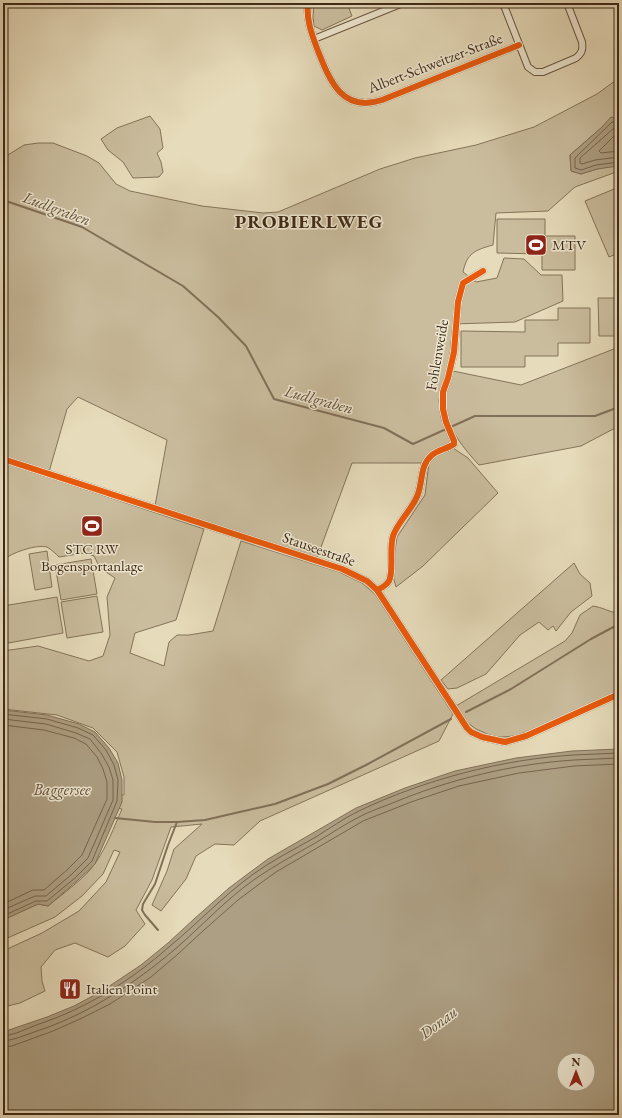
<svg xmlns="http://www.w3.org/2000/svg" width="622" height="1118" font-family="'EB Garamond',serif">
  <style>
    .green { fill: #cabd9e; stroke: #84745a }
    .water { fill: #ad9f83; stroke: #817058; fill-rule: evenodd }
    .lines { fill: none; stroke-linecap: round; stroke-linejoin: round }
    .shore { stroke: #76644d; stroke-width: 1 }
    .stream { stroke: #817058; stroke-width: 2 }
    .minor-casing { stroke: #695640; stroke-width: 8 }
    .minor { stroke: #efe8d2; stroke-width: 6 }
    .quiet { stroke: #00873e; stroke-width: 5; stroke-dasharray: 10 5; stroke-linecap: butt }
    .cycleway-casing { stroke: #efe8d2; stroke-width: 8 }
    .cycleway { stroke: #e8590c; stroke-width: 6 }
    .labels { text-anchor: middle; stroke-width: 3; stroke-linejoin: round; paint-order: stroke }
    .street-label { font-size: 15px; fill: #3f2a17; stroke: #efe8d2 }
    .poi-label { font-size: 15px; fill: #3f2a17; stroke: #efe8d2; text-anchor: start }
    .water-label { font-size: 16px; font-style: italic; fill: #604d37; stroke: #efe8d2 }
    .district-label { font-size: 19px; font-weight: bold; letter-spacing: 1px; fill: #3f2a17; stroke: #efe8d2 }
  </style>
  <rect width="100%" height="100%" fill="#e6dbba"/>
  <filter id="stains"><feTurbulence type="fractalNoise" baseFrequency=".005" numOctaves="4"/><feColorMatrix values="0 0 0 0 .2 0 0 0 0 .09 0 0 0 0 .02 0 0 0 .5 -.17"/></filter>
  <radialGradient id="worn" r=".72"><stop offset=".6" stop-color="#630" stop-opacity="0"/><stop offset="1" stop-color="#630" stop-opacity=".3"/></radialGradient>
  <!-- green -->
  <g class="green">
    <path d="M314 3H347L352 16 322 30 314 26 313 17Z"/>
    <path d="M619 78V119L611 118 601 128 570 155 571 171 581 174 597 169 619 165V171L575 187 548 211 496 213 493 245C475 250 467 253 463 272L476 282 497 278 504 258 524 259 541 275H562L563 301 515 322 453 324 449 364 439 400 441 418 453 448 468 458 498 493 423 566 396 587 393 576 394 557 397 537 425 495 429 463H352L317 558 155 506 167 440 78 397 67 409 49 472 3 457V158L24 145 38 143H53L87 156 99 163 116 184 130 191 202 206 263 213 278 212 380 169 415 158 476 145 534 127 597 94Z"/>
    <path d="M150 116 160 129 163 148 157 153 161 162 163 172 159 177 133 178 123 162 108 150 101 139 117 128Z"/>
    <path d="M619 187V253L609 257 585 201Z"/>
    <path d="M497 219H545V236H575V270H542V254L497 253Z"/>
    <path d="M598 298H618V336H599Z"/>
    <path d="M558 308H590V343H558V356H525V367H461V331L525 332V320H558Z"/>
    <path d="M619 347V426L581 446 479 465C465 450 447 428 444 407 443 395 449 383 453 371L521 385Z"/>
    <path d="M3 462 204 529 176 620 135 633 130 653 164 666 169 642 177 635H189L213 631 241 541 339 572 362 583 375 594 453 714 439 741 260 821 234 845 215 844 196 856 186 879 161 911 152 905 167 871 174 849 202 824 171 827 152 880 136 910 145 924 125 946 108 957 75 943 55 950 41 967 42 981 45 991 20 1003 3 1007V951L42 933 79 911 106 882 120 852 114 850 103 874 82 896 55 917 3 940V920L38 904 48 906C62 894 86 878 96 862 107 846 114 827 122 809L116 808 117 795H124V777L117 752 93 728 57 715 3 709V651L38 646 89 661 103 656 110 635 107 597 115 578 100 568 94 556 85 553 59 557C56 554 51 549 47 547 36 544 11 553 3 560Z"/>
    <path d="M47 551 52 587 35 590 29 554Z"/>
    <path d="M91 559 97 594 61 600 55 565Z"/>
    <path d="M574 563 580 574 590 583 592 596 571 612 556 631 553 626 548 630 539 622 520 635 486 674 457 688 448 689 441 680Z"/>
    <path d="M97 596 103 632 67 638 61 602Z"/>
    <path d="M57 597 63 633 3 644V606Z"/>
    <path d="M593 606C602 607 609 612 617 613L619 616V691L531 730 515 736 502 737 492 736 476 729 468 723 456 706 565 641 572 633 580 615Z"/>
  </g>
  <!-- water -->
  <g class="water">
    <path d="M611 117 619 119 618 166 597 169 581 174 571 171 570 155 601 128Z"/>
    <path d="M3 710 47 715 79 724 95 732 109 748 118 763 122 780V802L95 864 78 880 48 906 38 904 3 920Z"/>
    <path d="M619 749V1115H3V1032L47 1017 74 1006 102 991 141 965 168 943 194 919 229 888 249 873 268 859 356 808 405 788 455 771 516 758 572 751ZM564 1060H588V1084H564Z"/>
  </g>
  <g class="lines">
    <!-- shore -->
    <g class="shore">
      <path d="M619 123 612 122 575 158V168L581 170 596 165 619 162"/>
      <path d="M619 128H614L580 158V163L582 164 595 160 619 157"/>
      <path d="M619 134H616L599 151 601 153 619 151"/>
      <path d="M3 714 47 719 78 728 93 735 106 750 114 765 118 780 117 801 92 861 75 878 47 901H36L3 916"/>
      <path d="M3 719 46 724 76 733 90 739 101 753 109 767 113 780V800L88 858 72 874 46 896H35L3 910"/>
      <path d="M3 725 44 730 74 738 86 744 97 757 103 769 107 782V799L82 855 68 869 44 890H33L3 904"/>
      <path d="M3 1036C15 1035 28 1028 39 1024 87 1008 132 980 170 946 198 923 222 897 252 875 271 861 293 850 314 838 329 829 344 818 359 811 423 780 503 759 574 755 589 754 604 754 619 753"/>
      <path d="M3 1041C16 1040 30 1033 43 1029 91 1012 135 983 174 950 201 927 225 900 255 879 275 865 296 854 317 842 332 833 345 824 359 817 370 811 383 807 395 802 451 779 513 764 574 760 589 759 604 759 619 758"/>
      <path d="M3 1047 12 1046 53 1031 80 1019 110 1004 151 977 178 954 204 930 238 900 258 885 276 872 363 821 411 802 459 786 519 773 574 766 619 764"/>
    </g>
    <!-- stream -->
    <g class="stream">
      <path d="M3 200 82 227 183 286 218 317 246 346 274 399 384 428 413 444 475 416H595L619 407"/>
      <path d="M466 712 511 689 591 639 619 624"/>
      <path d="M115 818 155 822H177L205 820 275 804 328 784 366 765 451 719"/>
      <path d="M158 930 145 915 142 910 143 904 155 884 168 845 177 822"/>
    </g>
    <!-- minor casing -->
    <g class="minor-casing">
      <g id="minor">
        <path d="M308 3C306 20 312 35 318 51 330 81 342 113 382 100L519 45"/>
        <path d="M503 3 528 67 535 72H543L576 58C582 53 583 50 582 42L567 3"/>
        <path d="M314 39 403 3"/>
        <path d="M3 459 342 569 367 581 377 590 467 728 471 732 482 737 505 742 526 736 619 694"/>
        <path d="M377 590C381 588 386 586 389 581 394 571 389 549 393 536 398 521 413 509 418 494 423 480 420 465 432 455 438 450 447 449 454 444V441L446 422 443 409V392L448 378 454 352 458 302 463 283 483 271"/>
      </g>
    </g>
    <!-- minor -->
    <use href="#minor" class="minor"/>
    <!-- quiet -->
    <path class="quiet" d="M618 610H619"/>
    <!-- cycleway casing -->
    <g class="cycleway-casing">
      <g id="cycleway">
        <path d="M308 3C306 20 312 35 318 51 330 81 342 113 382 100L519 45"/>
        <path d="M3 459 342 569 367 581 377 590 467 728 471 732 482 737 505 742 526 736 619 694"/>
        <path d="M377 590C381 588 386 586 389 581 394 571 389 549 393 536 398 521 413 509 418 494 423 480 420 465 432 455 438 450 447 449 454 444V441L446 422 443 409V392L448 378 454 352 458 302 463 283 483 271"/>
      </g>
    </g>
    <!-- cycleway -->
    <use href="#cycleway" class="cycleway"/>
  </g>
  <!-- icons -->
  <defs>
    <g id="stadium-square" transform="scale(1.15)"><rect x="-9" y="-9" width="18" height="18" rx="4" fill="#8f2418" stroke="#efe8d2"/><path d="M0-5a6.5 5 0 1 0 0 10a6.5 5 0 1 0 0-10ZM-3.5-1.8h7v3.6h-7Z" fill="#fff"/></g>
    <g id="restaurant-square" transform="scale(1.15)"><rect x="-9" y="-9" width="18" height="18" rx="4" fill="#8f2418" stroke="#efe8d2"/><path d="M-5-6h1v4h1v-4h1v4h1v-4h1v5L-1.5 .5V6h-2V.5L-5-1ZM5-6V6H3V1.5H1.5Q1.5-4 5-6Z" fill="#fff"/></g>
  </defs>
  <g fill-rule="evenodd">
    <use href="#stadium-square" x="536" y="245"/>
    <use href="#stadium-square" x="92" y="526"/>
    <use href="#restaurant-square" x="70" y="989"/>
  </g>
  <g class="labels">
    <!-- street labels -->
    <g class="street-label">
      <text transform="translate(435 63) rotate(-21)" y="5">Albert-Schweitzer-Straße</text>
      <text transform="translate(437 355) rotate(-80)" y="5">Fohlenweide</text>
      <text transform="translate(319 549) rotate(19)" y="5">Stauseestraße</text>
    </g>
    <!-- poi labels -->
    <g class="poi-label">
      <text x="552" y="250">MTV</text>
      <text x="92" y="554" text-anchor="middle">STC RW<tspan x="92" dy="17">Bogensportanlage</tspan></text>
      <text x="86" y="994">Italien Point</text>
    </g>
    <!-- water labels -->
    <g class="water-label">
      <text transform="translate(57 208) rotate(20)" y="6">Ludlgraben</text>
      <text transform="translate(319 399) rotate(15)" y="6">Ludlgraben</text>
      <text x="62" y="795">Baggersee</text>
      <text transform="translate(438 1022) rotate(-37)" y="6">Donau</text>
    </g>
    <!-- district labels -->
    <g class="district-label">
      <text x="309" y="228">PROBIERLWEG</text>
    </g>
  </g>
  <!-- margin -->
  <rect width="622" height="1118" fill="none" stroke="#e6dbba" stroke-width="16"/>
  <rect x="4" y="4" width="614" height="1110" fill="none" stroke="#3f2a17" stroke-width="2"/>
  <rect x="8" y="8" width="606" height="1102" fill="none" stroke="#3f2a17"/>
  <!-- north arrow -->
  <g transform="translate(576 1072)"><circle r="19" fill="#efe8d2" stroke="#a99c87"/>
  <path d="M0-3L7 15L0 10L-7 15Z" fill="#8f2418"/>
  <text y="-6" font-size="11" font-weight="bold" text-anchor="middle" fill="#3f2a17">N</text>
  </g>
  <rect width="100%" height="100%" filter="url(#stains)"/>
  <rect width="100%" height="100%" fill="url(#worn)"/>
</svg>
